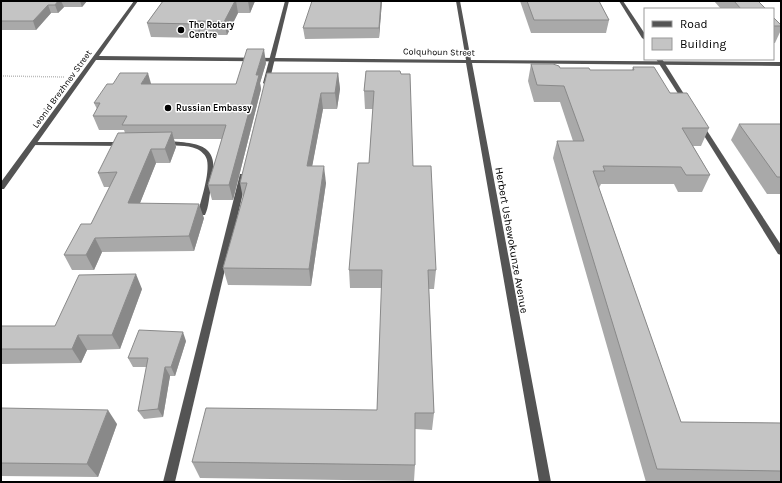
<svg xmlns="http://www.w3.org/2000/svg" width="782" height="483" font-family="Karla,sans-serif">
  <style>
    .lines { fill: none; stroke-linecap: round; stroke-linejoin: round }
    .path { stroke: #767676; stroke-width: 1.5; stroke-dasharray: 0.5 1.5; stroke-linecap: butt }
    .lane { fill: #545454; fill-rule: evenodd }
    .street { fill: #545454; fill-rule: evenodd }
    .wall { fill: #a9a9a9 }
    .shaded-wall { fill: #898989 }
    .building { fill: #c4c4c4; stroke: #898989 }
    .poi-dot { fill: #000; stroke: #fff; stroke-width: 1.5 }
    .labels { text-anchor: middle; stroke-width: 3; stroke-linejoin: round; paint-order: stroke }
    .far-poi-label { font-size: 9px; font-weight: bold; fill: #000; stroke: #fff; text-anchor: start }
    .far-street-label { font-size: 9px; fill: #000; stroke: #fff }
    .street-label { font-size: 11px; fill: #000; stroke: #fff }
  </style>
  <rect width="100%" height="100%" fill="#fff"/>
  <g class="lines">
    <!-- path -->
    <path class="path" d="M1 76 64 77"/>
    <!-- lane -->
    <g class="lane">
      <path d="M285 1H289L269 83 266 85 263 83Z"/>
      <path d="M619 1H623L645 34V40L642 38Z"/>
      <path d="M656 59H662L689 102 688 103H684Z"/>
      <path d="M701 124 704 126 781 245V255L778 254 698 126Z"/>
      <path d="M165 141C202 143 221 144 211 188 209 196 209 207 205 215H199L198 213C201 199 210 174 207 160 206 155 201 151 197 149 186 144 174 147 163 144V142Z"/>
      <path d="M32 142H123L126 144 123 146 30 145V143Z"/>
      <path d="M240 174H243L247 176 175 482H163Z"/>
    </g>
    <!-- street -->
    <path class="street" d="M134 1H138L99 56 466 60 456 1H460L471 60 781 62V66L472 63 551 482H539L466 63 96 60 4 189H1V182Z"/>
  </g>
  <!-- wall -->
  <g class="wall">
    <path d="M1 1H87L82 7H64L58 13H51L36 30H1Z"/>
    <path d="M163 1H255L250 13H238L227 35H201L200 38 151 37 147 23Z"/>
    <path d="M382 1 379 38 305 39 303 28Z"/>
    <path d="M520 1H599L609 20 606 33H531Z"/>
    <path d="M714 1H758L766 9H721Z"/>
    <path d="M773 17 781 25V30L775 43H773Z"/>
    <path d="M266 63 260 83 261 89 233 200H212L208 185 222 139H174L176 147 170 163H156L140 203 204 218 194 251 102 252 94 270H72L64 255 91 224 110 187H104L98 173 125 133 124 130H99L93 116 97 109 94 103 151 84H236Z"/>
    <path d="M531 64 560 68 590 70H632L633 67 670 93 709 128 701 146H693L710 175 702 192H678L674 184H601L599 188 681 422 781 423V482H646L553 158 557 141H573L560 102H534L528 81Z"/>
    <path d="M366 71 413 166 436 270 434 289H429L434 413 432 430 415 429V465L414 481 200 478 192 462 377 410 382 288H350L349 270 369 163 373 109H365L364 91Z"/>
    <path d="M338 73 340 89 337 109H323L312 166 326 183 311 286 228 285 223 268 243 198 240 183Z"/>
    <path d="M739 124H781V194H767L731 140Z"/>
    <path d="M142 289 120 349 87 350 81 363 1 364V326H55Z"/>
    <path d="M186 341 175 376H170L163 417 144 419 138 411 147 367H133L128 358Z"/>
    <path d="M1 408 117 424 98 477 1 476Z"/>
  </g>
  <!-- shaded-wall -->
  <g class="shaded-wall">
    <path d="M58 1H61L64 7 58 13 55 5Z"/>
    <path d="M80 1H87L82 7Z"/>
    <path d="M235 1H236L238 13 227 35 224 22Z"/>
    <path d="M248 1H255L250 13Z"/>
    <path d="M381 1H382L379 38V28Z"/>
    <path d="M48 5 51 13 36 30 33 21Z"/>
    <path d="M198 21 201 35 200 38 197 24Z"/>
    <path d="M264 49 266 63 260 83 261 89 233 200 229 185 256 75Z"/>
    <path d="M148 73 152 87 141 84Z"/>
    <path d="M338 73 340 89 337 109 335 93Z"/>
    <path d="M321 93 323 109 309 183 307 166Z"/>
    <path d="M172 132 176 147 170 163 165 149Z"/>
    <path d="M151 149 156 163 134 218 128 203Z"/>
    <path d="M324 166 326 183 311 286 309 269Z"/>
    <path d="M199 204 204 218 194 251 189 236Z"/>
    <path d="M95 238 102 252 94 270 86 255Z"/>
    <path d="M136 274 142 289 120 349 112 335Z"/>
    <path d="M183 332 186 341 175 376 171 367Z"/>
    <path d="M78 335 87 350 81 363 72 349Z"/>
    <path d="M165 367 170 376 163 417 158 409Z"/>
    <path d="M108 410 117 424 98 477 87 464Z"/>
  </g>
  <!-- building -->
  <g class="building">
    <path d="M1 1H58L55 5H48L33 21H1Z"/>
    <path d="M163 1H235L224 22 198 21 197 24 147 23Z"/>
    <path d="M312 1H381L379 28H303Z"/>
    <path d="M527 1H599L609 20H534Z"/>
    <path d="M734 1H758L766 9H741Z"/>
    <path d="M773 17 781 25V26H773Z"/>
    <path d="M247 49H264L256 75H259L229 185H208L226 125H122L127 116H93L100 103H94L107 84H113L120 73H148L141 84H236Z"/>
    <path d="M531 64H553L559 66 560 68H589L590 70H634L633 67H654L670 93H687L709 128H682L710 175H686L681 167 603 166 605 171H593L681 422 781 423V471L657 469 557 141H584L564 86 537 85Z"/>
    <path d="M366 71H400L401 74H410L413 166H431L436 270H428L434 413H415V465L192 462 206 408 377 410 382 270H349L358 163H369L374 91H364Z"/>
    <path d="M267 73H338L335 93H321L307 166H324L309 269 223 268 247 183H240Z"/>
    <path d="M739 124H781V177H777Z"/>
    <path d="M172 132 165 149H151L128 203 199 204 189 236 95 238 86 255H64L81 224H91L117 172 98 173 118 133Z"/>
    <path d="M136 274 112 335H78L72 349H1V326H55L79 275Z"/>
    <path d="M139 330 183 332 171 367H165L158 409 138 411 148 358H128Z"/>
    <path d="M1 408 108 410 87 464 1 463Z"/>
  </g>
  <!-- markers -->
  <g class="poi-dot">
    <circle cx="181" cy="30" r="4"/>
    <circle cx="168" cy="108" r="4"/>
  </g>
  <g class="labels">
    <!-- far-poi labels -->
    <g class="far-poi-label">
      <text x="189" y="28">The Rotary<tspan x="189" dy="10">Centre</tspan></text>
      <text x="176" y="111">Russian Embassy</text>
    </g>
    <!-- far-street labels -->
    <g class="far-street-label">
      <text transform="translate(439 52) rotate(1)" y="3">Colquhoun Street</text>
      <text transform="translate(62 89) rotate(-54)" y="3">Leonid Brezhnev Street</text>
    </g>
    <!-- street labels -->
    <g class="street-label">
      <text transform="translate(512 240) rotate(80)" y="4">Herbert Ushewokunze Avenue</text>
    </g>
  </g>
  <!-- border -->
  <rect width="782" height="483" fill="none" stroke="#000000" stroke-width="4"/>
  <!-- legend -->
  <rect x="644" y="8" width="130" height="52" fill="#ffffff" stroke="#999999"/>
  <rect x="652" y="21" width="20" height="6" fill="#545454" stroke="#999999"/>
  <text x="680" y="28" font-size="12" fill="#000000">Road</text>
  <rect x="652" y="38" width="20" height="12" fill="#c4c4c4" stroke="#999999"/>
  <text x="680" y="48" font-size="12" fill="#000000">Building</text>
</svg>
